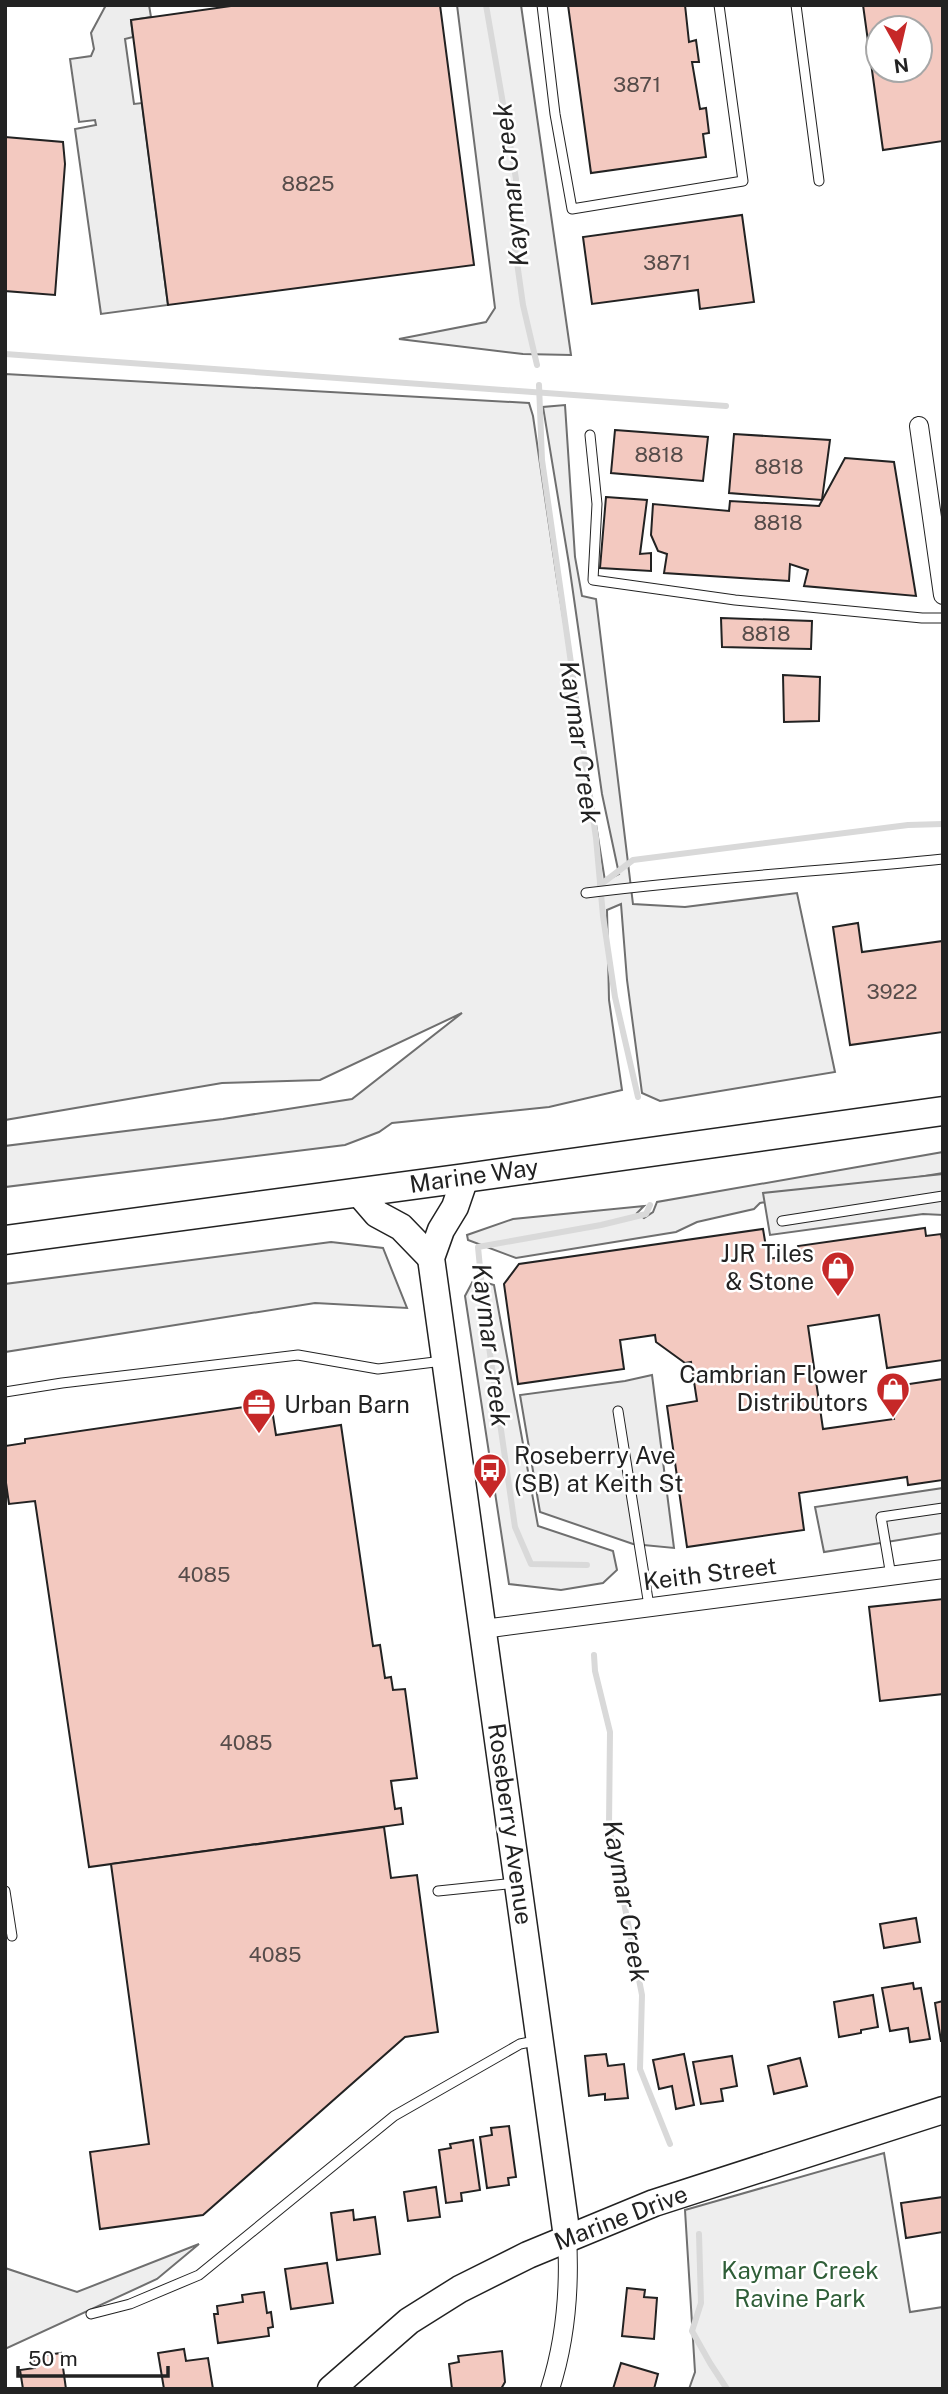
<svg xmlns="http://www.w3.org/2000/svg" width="948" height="2394" font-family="'Public Sans',sans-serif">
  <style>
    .green { fill: #eee; stroke: #6f6f6f; stroke-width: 2 }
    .parking { fill: #ededed; stroke: #6f6f6f; stroke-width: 2 }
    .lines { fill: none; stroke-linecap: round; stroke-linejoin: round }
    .stream { stroke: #d9d9d9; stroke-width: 6 }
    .building { fill: #f3c9c0; stroke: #222; stroke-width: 2; fill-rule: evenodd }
    .lane-casing { stroke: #222; stroke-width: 11 }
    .street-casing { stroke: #222; stroke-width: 20 }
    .secondary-casing { stroke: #222; stroke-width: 29 }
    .primary-casing { stroke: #222; stroke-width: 31 }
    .lane { stroke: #fff; stroke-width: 9 }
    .street { stroke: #fff; stroke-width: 18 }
    .secondary { stroke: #fff; stroke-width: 26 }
    .primary { stroke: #fff; stroke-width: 28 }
    .labels { text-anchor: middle; stroke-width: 5; stroke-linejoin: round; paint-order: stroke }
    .number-label { font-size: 21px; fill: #564c4a }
    .street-label { font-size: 24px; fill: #222; stroke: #fff }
    .poi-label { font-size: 24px; fill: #222; stroke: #fff; text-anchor: end }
    .park-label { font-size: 24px; fill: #2f5e38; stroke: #fff }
    .water-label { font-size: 26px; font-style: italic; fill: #222; stroke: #fff }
  </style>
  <rect width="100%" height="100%" fill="#fff"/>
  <!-- green -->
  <g class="green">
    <path d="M457 5H521L571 355 523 354 399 339 486 322 495 308Z"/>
    <path d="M5 374 529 403 533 416 557 579 605 881 619 874 602 794 569 564 543 407 565 405 575 557 582 596 596 599 633 904 685 907 797 893 835 1072 660 1101 642 1093 627 980 621 904 607 910 609 1000 622 1090 549 1107 392 1123 379 1132 345 1145 5 1187V1146L223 1119 352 1099 462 1013 320 1080 222 1083 5 1120Z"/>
    <path d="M943 1152V1173L760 1203 754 1209 697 1222 676 1232 516 1258 468 1240 467 1235 513 1219 644 1206 637 1213 644 1218 653 1212 657 1202Z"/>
    <path d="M331 1242 383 1248 407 1308 315 1303 5 1352V1284Z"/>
    <path d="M474 1279 494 1285 538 1526 613 1551 617 1570 603 1583 561 1590 509 1584 465 1296Z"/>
    <path d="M884 2153 910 2312 943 2307V2389H689L695 2372 685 2210Z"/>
    <path d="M199 2244 157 2279 5 2349V2268L77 2292Z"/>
  </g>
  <!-- parking -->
  <g class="parking">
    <path d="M106 5H149L151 17 131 20 133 37 125 39 134 104 142 103 168 305 101 314 75 129 96 125 95 120 79 122 70 59 91 56 94 49 91 33Z"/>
    <path d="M943 1174V1215L923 1214 770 1235 763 1193Z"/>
    <path d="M652 1375 674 1548 633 1544 540 1512 520 1395 625 1381Z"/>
    <path d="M943 1488V1533L824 1552 815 1507Z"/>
  </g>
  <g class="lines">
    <!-- stream -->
    <g class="stream">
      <path d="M486 5 516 179 513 234 523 305 537 365"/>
      <path d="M5 354 726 406"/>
      <path d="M539 385 542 460 596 838 603 916 615 997 638 1097"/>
      <path d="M600 885 633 860 908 825 943 824"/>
      <path d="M587 1565 531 1564 515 1527 485 1319 478 1247 601 1225 646 1214 650 1205"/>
      <path d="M594 1655 595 1671 610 1732 609 1826 642 1995 640 2069 670 2144"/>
      <path d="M699 2234 701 2303 692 2331 710 2363 727 2389"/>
    </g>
  </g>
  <!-- building -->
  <g class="building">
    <path d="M238 5H440L474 265 168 305 131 20Z"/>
    <path d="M568 5H685L689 42 696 40 699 62H692L700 109 706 108 709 133 703 134 706 157 591 173Z"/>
    <path d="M863 5H943V141L883 150ZM878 28H920V70H878Z"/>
    <path d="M5 137 63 142 65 164 55 295 5 291Z"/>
    <path d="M742 215 754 302 700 309 698 290 592 304 583 237Z"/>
    <path d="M615 430 708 437 703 481 611 473Z"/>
    <path d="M734 434 830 440 822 500 729 493Z"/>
    <path d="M845 458 894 462 916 596 804 586 808 570 790 564 789 581 664 573 667 554 658 551 651 535 653 504 729 511 730 501 819 506Z"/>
    <path d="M606 497 647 500 640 554 651 553V571L600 568Z"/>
    <path d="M721 618 812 621 811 649 722 647Z"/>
    <path d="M783 675 820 677 819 721 784 722Z"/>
    <path d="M858 923 862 952 943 941V1032L850 1045 833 927Z"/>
    <path d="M925 1228 926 1236 941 1234 943 1245V1360L887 1368 879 1315 808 1326 823 1429 894 1419 889 1387 943 1379V1480L908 1485 907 1477 799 1493 804 1530 687 1547 667 1406 697 1401 691 1362 685 1363 656 1342 655 1335 620 1340 624 1369 518 1384 504 1284 519 1264 763 1229 768 1259 799 1254 798 1246Z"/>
    <path d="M271 1403 276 1435 341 1425 373 1646 380 1645 385 1678 391 1677 393 1690 405 1689 417 1778 391 1781 395 1809 401 1808 403 1824 89 1867 35 1501 9 1504 5 1476V1446L25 1443V1439Z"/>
    <path d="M943 1599V1694L880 1701 869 1607Z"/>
    <path d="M384 1827 391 1878 417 1875 438 2032 405 2037 203 2215 100 2229 90 2152 149 2144 111 1864Z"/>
    <path d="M916 1918 920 1942 884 1948 880 1924Z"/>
    <path d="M913 1983 914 1989 921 1988 930 2039 910 2042 908 2028 890 2031 882 1988Z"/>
    <path d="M873 1995 878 2027 861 2030V2033L839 2037 834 2002Z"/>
    <path d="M943 2001V2041H941L935 2003Z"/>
    <path d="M606 2054 608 2066 624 2064 628 2098 605 2100V2094L589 2096 585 2056Z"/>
    <path d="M684 2054 694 2105 676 2109 672 2086 659 2089 653 2060Z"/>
    <path d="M732 2056 737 2086 721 2089 723 2101 701 2104 693 2062Z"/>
    <path d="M800 2058 807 2086 774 2094 768 2066Z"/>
    <path d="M509 2126 516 2177 508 2178 509 2185 487 2188 480 2137 492 2135 491 2128Z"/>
    <path d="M473 2140 480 2190 461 2193 462 2201 446 2203 439 2150 451 2148 450 2144Z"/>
    <path d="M436 2187 440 2217 408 2221 404 2192Z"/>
    <path d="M943 2197V2232L906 2238 901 2203Z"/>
    <path d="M353 2210 354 2220 375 2217 380 2254 337 2260 331 2213Z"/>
    <path d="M327 2263 333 2303 291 2309 285 2269Z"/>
    <path d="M627 2288 645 2290 644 2297 657 2298 654 2339 622 2336Z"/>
    <path d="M264 2292 267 2313 271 2312 273 2327 268 2328 269 2336 218 2343 214 2314H218L217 2306 243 2302 242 2295Z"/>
    <path d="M184 2349 186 2361 208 2358 213 2389H164L158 2353Z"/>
    <path d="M502 2351 505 2382 501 2389H452L449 2364 459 2362 458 2356Z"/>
    <path d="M61 2353 66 2389H23L20 2370 35 2368 33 2357Z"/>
    <path d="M621 2363 658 2374 654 2389H613Z"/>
  </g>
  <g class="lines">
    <!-- lane casing -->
    <g class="lane-casing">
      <g id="lane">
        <path d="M542 5 555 114 572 209 743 181 719 5"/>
        <path d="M796 5 819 181"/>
        <path d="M590 435 597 504 593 580 735 600 922 618H943"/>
        <path d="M586 893C704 878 824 871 943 859"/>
        <path d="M782 1221 943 1196"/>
        <path d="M5 1392 62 1383 298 1355 378 1369 443 1361"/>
        <path d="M618 1411 649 1606"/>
        <path d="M891 1576 881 1517 943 1508"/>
        <path d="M5 1891 12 1936"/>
        <path d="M438 1891 516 1883"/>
        <path d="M91 2314 130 2304 199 2275 394 2116 520 2044 535 2041"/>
      </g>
    </g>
    <!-- street casing -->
    <g class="street-casing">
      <g id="street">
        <path d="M919 426 943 595"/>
        <path d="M483 1629 943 1569"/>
        <path d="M550 2389C566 2339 570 2289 567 2237"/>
      </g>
    </g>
    <!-- secondary casing -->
    <g class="secondary-casing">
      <g id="secondary">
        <path d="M465 1178 455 1207 441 1230 431 1258 567 2237"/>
        <path d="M358 1192 377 1214 401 1227 431 1258"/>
        <path d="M331 2389 409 2321 460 2289 528 2255 654 2203 943 2110"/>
      </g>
    </g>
    <!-- primary casing -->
    <g class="primary-casing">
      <path id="primary" d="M5 1240 465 1178 943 1111"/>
    </g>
    <!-- lane -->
    <use href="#lane" class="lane"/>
    <!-- street -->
    <use href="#street" class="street"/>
    <!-- secondary -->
    <use href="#secondary" class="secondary"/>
    <!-- primary -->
    <use href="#primary" class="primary"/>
  </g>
  <!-- icons -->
  <defs>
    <g id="shop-pin" transform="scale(1.75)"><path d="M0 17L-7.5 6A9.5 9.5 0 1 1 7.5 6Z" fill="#c62828" stroke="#fff"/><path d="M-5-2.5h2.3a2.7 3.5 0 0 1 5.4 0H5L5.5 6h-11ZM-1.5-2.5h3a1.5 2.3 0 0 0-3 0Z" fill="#fff"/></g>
    <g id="office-pin" transform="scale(1.75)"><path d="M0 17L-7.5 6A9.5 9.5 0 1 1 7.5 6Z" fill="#c62828" stroke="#fff"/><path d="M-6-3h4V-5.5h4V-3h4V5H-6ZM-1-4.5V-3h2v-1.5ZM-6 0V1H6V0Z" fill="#fff"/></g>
    <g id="bus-pin" transform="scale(1.75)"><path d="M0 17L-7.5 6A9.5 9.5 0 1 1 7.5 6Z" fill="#c62828" stroke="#fff"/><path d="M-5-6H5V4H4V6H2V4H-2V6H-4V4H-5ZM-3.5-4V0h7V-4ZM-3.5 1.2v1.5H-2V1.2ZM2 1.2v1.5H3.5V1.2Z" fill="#fff"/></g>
  </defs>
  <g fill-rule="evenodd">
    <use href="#shop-pin" x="838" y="1268"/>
    <use href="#shop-pin" x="893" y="1389"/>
    <use href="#office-pin" x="259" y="1405"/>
    <use href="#bus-pin" x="490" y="1470"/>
  </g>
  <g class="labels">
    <!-- number labels -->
    <g class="number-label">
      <text x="637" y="92">3871</text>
      <text x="308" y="191">8825</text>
      <text x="667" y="270">3871</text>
      <text x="659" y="462">8818</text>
      <text x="779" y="474">8818</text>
      <text x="778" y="530">8818</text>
      <text x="766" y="641">8818</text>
      <text x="892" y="999">3922</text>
      <text x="204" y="1582">4085</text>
      <text x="246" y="1750">4085</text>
      <text x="275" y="1962">4085</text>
    </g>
    <!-- street labels -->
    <g class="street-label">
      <text transform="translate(474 1176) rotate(-8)" y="8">Marine Way</text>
      <text transform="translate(710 1574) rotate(-7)" y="8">Keith Street</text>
      <text transform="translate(510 1824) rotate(82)" y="8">Roseberry Avenue</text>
      <text transform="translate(621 2218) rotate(-21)" y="8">Marine Drive</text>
    </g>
    <!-- poi labels -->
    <g class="poi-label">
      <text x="814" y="1262">JJR Tiles<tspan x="814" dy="28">&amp; Stone</tspan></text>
      <text x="868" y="1383">Cambrian Flower<tspan x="868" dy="28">Distributors</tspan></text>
      <text x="284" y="1413" text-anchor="start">Urban Barn</text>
      <text x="514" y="1464" text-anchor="start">Roseberry Ave<tspan x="514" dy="28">(SB) at Keith St</tspan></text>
    </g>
    <!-- park labels -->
    <g class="park-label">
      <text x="800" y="2279">Kaymar Creek<tspan x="800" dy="28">Ravine Park</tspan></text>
    </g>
    <!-- water labels -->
    <g class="water-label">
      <text transform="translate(511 185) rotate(-96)" y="9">Kaymar Creek</text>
      <text transform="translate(580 742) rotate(82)" y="9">Kaymar Creek</text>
      <text transform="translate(491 1345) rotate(83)" y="9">Kaymar Creek</text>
      <text transform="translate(626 1901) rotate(80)" y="9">Kaymar Creek</text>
    </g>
  </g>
  <!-- border -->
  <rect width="948" height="2394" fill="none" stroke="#222222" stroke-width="14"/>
  <!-- north arrow -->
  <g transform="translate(899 49) rotate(172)"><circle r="33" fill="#ffffff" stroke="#a7a7a7" stroke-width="2"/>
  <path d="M0-5L12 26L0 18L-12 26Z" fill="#c62828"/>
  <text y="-10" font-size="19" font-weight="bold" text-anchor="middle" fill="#222222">N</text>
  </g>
  <!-- scale -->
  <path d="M18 2366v10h150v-10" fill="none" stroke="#222222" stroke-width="3.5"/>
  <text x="28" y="2366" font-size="21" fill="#222222" stroke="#ffffff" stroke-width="5" paint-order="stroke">50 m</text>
</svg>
